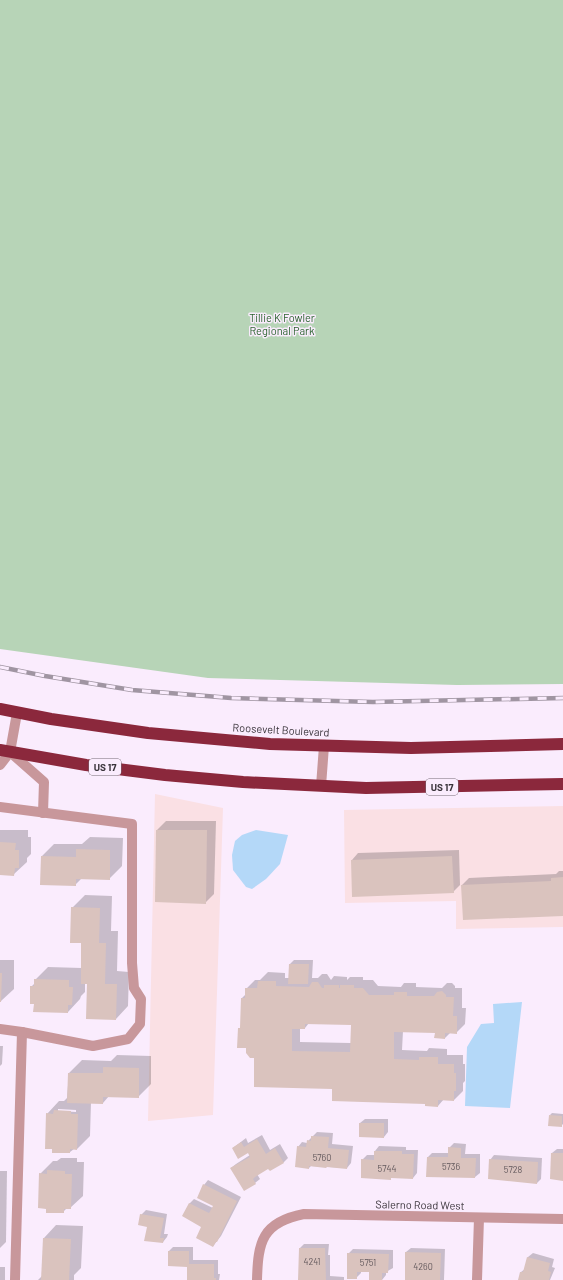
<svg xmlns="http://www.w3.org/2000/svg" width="563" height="1280" font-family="Barlow,sans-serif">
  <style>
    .commercial { fill: #fae0e4 }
    .green { fill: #b7d4b7 }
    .water { fill: #b4d8f8 }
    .shadow { fill: #0003; fill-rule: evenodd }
    .building { fill: #dac3be; fill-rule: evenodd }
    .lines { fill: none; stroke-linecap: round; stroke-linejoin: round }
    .minor { stroke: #c8979b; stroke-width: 10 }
    .highway { stroke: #8b283c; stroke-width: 12 }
    .rail-casing { stroke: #a095a2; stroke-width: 4.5 }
    .rail { stroke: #faecfd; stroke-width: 3; stroke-dasharray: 9; stroke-linecap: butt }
    .labels { text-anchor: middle; stroke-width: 3; stroke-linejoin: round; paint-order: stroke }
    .number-label { font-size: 9px; fill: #62585c }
    .shield { fill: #faecfd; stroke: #746b75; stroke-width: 1 }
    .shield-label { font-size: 10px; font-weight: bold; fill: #3a343b }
    .park-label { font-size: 11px; fill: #2b642f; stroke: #faecfd }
    .street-label { font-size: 11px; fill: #3a343b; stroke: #faecfd }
  </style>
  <rect width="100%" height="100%" fill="#faecfd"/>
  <!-- commercial -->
  <g class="commercial">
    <path d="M155 794 223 808 213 1115 148 1121Z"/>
    <path d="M563 806V927L456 929V901L345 903 344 810Z"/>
  </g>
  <!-- green -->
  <path class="green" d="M0 0H563V684L457 685 208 678 0 649Z"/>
  <!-- water -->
  <g class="water">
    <path d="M256 830 288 835 280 864 266 879 252 889 246 887 233 870 232 855 235 841 242 835Z"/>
    <path d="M522 1002 510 1108 465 1106 467 1047 481 1024 494 1023 493 1004Z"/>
  </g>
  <!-- shadow -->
  <g class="shadow">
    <path d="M166 821H216L214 894 205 903 156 901 157 830Z"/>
    <path d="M0 830H28V837H31V854L27 858V862L14 874H0Z"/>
    <path d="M90 837 123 838 122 866 109 879H81L75 885 42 856 54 844H82Z"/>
    <path d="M459 850 460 885 453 892 352 860 358 853Z"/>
    <path d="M559 871H563V915L462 885 469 878 556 874Z"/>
    <path d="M85 895 112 896 111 931H118L117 971 129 972 128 1006 116 1019 88 983H85V992L81 996 80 999 68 1012 35 1003 31 987 35 983V980L48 967 82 968V942L72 908Z"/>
    <path d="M0 960H14V989L1 1001H0Z"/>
    <path d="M294 960H313L312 978H318L322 974H327L331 980 334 976 347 977V980L350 977H363V980H373L378 986 401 987 404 983H416V987L442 988 447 983H452L455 986V988H462V1008H466L465 1024 456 1033H450L445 1038 436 1032 403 1031 402 1050 427 1051 429 1048 447 1049V1055H463V1064H465V1081L463 1083V1091L454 1100 444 1099 438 1106 426 1103 333 1088 255 1057 247 1047 239 1029 241 1027 242 998 246 994V989L255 980H260L268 972 285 973V978H289L290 964ZM309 1023 352 1024 351 1043 300 1042V1028H305Z"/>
    <path d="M0 1046H3L2 1064 0 1066Z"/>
    <path d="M117 1055 151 1056V1084L138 1097 109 1096 103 1103 91 1102 90 1136 77 1149H74L70 1152H53L47 1114 59 1101H64L67 1098 69 1073 82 1060 111 1061ZM58 1109 76 1110V1112L58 1111Z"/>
    <path d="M552 1113 563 1114V1124L561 1126 550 1115Z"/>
    <path d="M365 1119H388V1132L384 1137 360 1123Z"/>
    <path d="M317 1132 333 1133 332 1144 353 1146 351 1163 347 1168 311 1166 309 1168 298 1147 302 1142 307 1143 308 1141Z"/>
    <path d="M262 1135 270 1150 280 1144 288 1158 284 1162 270 1170 269 1167 257 1174 260 1179 255 1183 231 1168 236 1164 250 1155 248 1152 233 1148 246 1138 248 1143Z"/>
    <path d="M454 1143 466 1144 465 1154H480V1173L475 1177 427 1176 428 1157 432 1153H449V1148Z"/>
    <path d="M379 1146 406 1147V1150H418L417 1173 413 1178 362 1160 367 1155H375V1151Z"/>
    <path d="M557 1149H563V1180L552 1153Z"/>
    <path d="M494 1155 542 1158 541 1179 537 1183 490 1160Z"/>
    <path d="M61 1158H77V1162H84L83 1196 70 1208H67L63 1212 40 1174 53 1161H57Z"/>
    <path d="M0 1171H7L6 1242 0 1248Z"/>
    <path d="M208 1180 241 1197 221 1236 213 1246 189 1204 194 1199 213 1208 214 1205 204 1185Z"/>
    <path d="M146 1210 167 1214 164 1234H168L167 1237 163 1242 148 1226 141 1215Z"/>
    <path d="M56 1225 83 1226 81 1268 74 1275V1280H38L42 1276 44 1238Z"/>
    <path d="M304 1244H329L328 1255H330V1276L344 1277V1280H299L300 1248Z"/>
    <path d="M173 1247H193V1260H218V1274H220L219 1280H188V1266L169 1251Z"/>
    <path d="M411 1248 445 1249 444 1280H406V1252Z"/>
    <path d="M353 1249 393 1250V1268L386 1272V1275L382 1280 370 1271H361V1273L356 1278 348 1254Z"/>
    <path d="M533 1253 554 1259 552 1267 555 1268 550 1280H519L521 1272 525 1269 528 1257Z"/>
    <rect x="0" y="1267" width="5" height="13"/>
  </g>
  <!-- building -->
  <g class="building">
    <path d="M156 830H207L206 904 155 902Z"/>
    <path d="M0 842 16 843 15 850H19V868H15L14 876 0 875Z"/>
    <path d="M76 849 110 850V880L76 879V886L40 885 41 856 76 857Z"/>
    <path d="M452 856 454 893 352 897 351 860Z"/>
    <path d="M563 877V916L463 920 461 885 551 881V878Z"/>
    <path d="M71 907 100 908 99 943H106L105 984H117L116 1020 86 1019 87 984H81V943H70Z"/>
    <path d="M289 964H309L308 984H288Z"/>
    <path d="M0 973H2L1 1002H0Z"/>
    <path d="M34 979 69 980V987H73L72 1005H68V1013L33 1012 34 1004H30V986H34Z"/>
    <path d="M258 981H276V986L309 987 312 982H318L322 988H324V985H339V988H340V985H354V988H363L369 995H394V992H407V996H434L437 992 442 991 446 995V997H454L453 1016H457V1034L445 1033V1039L434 1038 435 1033 394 1032V1059L419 1060V1057H438V1064H454V1073H456V1091H454V1101L438 1100V1107L425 1106V1104L332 1101V1089L254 1087V1058H250L246 1053V1048H237L238 1028H240L241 998H245V988H257ZM305 1024 351 1025 350 1052 292 1051V1029H305Z"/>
    <path d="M103 1067 139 1068V1098L103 1097V1104L67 1103 68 1073H103Z"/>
    <path d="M54 1110 71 1111V1114H78L77 1150 70 1149V1153H52V1149H45L46 1113 53 1114Z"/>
    <path d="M549 1115 562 1116V1127L548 1126Z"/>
    <path d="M359 1123H384V1138L359 1137Z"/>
    <path d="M311 1136 329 1137 328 1148 349 1150 347 1169 327 1167 326 1168 309 1166V1169L295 1167 297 1146 306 1147 307 1140 311 1141Z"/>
    <path d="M257 1139 266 1154 275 1148 284 1163 270 1171 268 1169 255 1177 253 1179 256 1184 244 1191 230 1168 250 1157 248 1153 238 1159 232 1148 241 1142 244 1147Z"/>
    <path d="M448 1147 461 1148V1158H476L475 1178 426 1177 427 1157H448Z"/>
    <path d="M374 1151H402V1154H414L413 1179 391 1178V1180L361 1178V1159L374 1160Z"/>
    <path d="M551 1153H563V1181L550 1179Z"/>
    <path d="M489 1159 538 1162 537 1184 488 1179Z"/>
    <path d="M47 1170 65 1171V1174H72L71 1209H64V1213H46V1209L38 1208 39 1173 47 1174Z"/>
    <path d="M203 1184 237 1201 217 1242H216L213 1247 196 1238 201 1227 182 1216 189 1203 209 1213 213 1206 197 1198Z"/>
    <path d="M140 1214 164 1218 160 1238H164L163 1243 144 1241 147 1227 138 1225Z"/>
    <path d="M43 1238 71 1239 69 1280H41Z"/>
    <path d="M299 1248H325L326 1280H298Z"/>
    <path d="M168 1251H189V1264H214V1278H216V1280H187V1267L168 1266Z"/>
    <path d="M405 1252 441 1253 440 1280H405Z"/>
    <path d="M347 1253 389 1254 388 1273H382V1280H369V1272H357V1279H347Z"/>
    <path d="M527 1257 550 1263 548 1271 551 1272 549 1280H518L520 1272H523Z"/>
  </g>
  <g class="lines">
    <!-- minor -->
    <g class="minor">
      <path d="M10 752 44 782 43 813"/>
      <path d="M0 765 10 752 17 713"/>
      <path d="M321 786 324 746"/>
      <path d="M0 807 132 824V963L134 988 141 999 140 1024 128 1039 93 1046 22 1032 15 1280"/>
      <path d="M0 1029 22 1032"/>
      <path d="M257 1280C258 1242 262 1222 304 1214L563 1219"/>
      <path d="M477 1280 479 1218"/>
    </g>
    <!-- highway -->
    <g class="highway">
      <path d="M0 709 51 719 148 733 270 744 411 748 563 744"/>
      <path d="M0 750 86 765 165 775 243 782 366 788 563 784"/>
    </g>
    <!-- rail casing -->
    <g class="rail-casing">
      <path id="rail" d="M0 667 45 676 132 690 231 698 373 702 563 698"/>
    </g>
    <!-- rail -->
    <use href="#rail" class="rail"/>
  </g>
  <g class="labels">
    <!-- number labels -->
    <g class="number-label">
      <text x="322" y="1161">5760</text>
      <text x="451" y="1170">5736</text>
      <text x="387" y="1172">5744</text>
      <text x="513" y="1173">5728</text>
      <text x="312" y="1265">4241</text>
      <text x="368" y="1266">5751</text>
      <text x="423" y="1270">4260</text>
    </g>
    <!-- shield labels -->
    <g class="shield">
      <rect x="89" y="759" width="32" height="16" rx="3"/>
      <rect x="426" y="779" width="32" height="16" rx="3"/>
    </g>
    <g class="shield-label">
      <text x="105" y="771">US 17</text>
      <text x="442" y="791">US 17</text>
    </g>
    <!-- park labels -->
    <g class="park-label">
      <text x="282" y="322">Tillie K Fowler<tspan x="282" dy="13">Regional Park</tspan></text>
    </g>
    <!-- street labels -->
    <g class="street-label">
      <text transform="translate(281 730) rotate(3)" y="4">Roosevelt Boulevard</text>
      <text transform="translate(420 1205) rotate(1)" y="4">Salerno Road West</text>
    </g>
  </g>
</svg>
